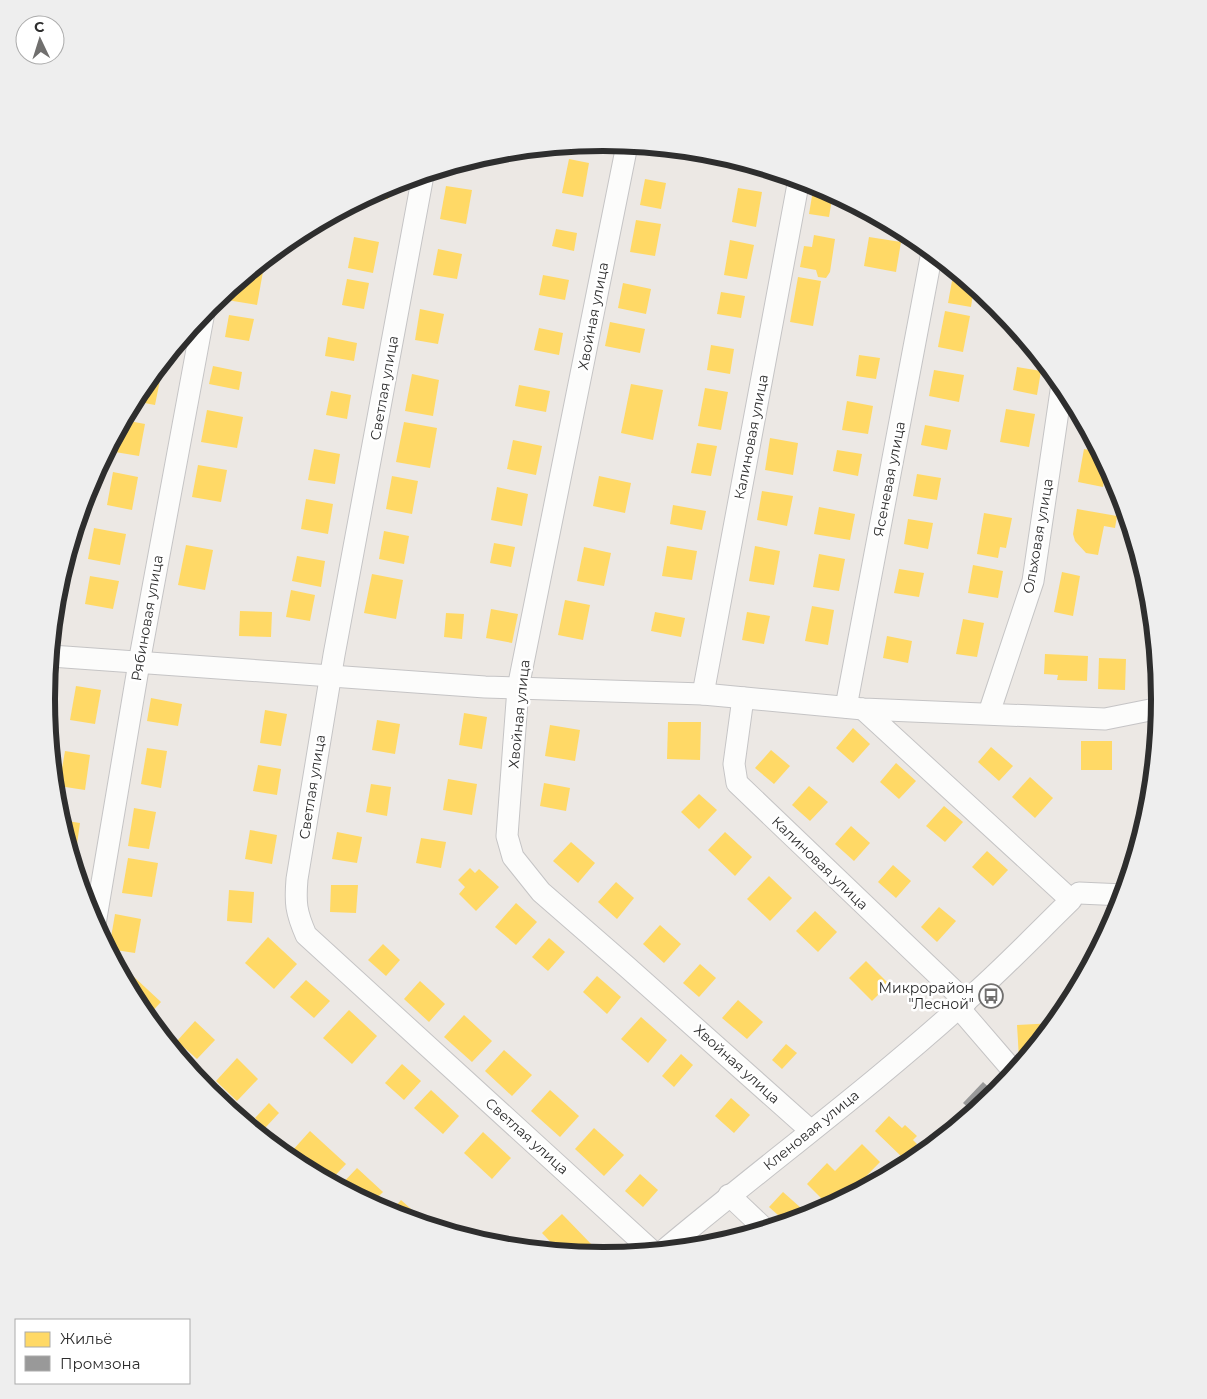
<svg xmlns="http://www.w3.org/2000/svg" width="1207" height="1399" font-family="Montserrat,sans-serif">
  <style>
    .homes { fill: #ffd966 }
    .industry { fill: #999 }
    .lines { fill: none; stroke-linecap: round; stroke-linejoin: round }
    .minor-casing { stroke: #c5c4c5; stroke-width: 23 }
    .minor { stroke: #fcfcfb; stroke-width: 21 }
    .labels { text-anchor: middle; stroke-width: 5; stroke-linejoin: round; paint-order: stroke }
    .street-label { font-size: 14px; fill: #2e2e2e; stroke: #fff }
    .poi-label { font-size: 14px; fill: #2e2e2e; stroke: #fff; text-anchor: end }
    .rim { fill: none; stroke: #2e2e2e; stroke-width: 6 }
  </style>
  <rect width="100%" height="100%" fill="#ece8e4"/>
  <!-- homes -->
  <g class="homes">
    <path d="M595 143 593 149 577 145Z"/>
    <path d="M569 159 589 163 583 197 562 193Z"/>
    <path d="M645 179 666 183 661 209 640 205Z"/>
    <path d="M814 184 833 193 829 217 809 214Z"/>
    <path d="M391 185 388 199 370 195Z"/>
    <path d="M446 186 472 190 466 224 440 219Z"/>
    <path d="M738 188 762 192 756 227 732 222Z"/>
    <path d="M636 220 661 224 655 256 630 252Z"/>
    <path d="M556 229 577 233 574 251 552 246Z"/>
    <path d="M814 235 835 239 830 272 826 278 818 277 816 270 800 267 804 246 812 247Z"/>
    <path d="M354 237 379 242 373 273 348 268Z"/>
    <path d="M869 237 901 242 896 272 864 266Z"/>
    <path d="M730 240 754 245 747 279 724 275Z"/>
    <path d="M438 249 462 254 457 279 433 275Z"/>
    <path d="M259 265 264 266 257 305 227 300 229 290Z"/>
    <path d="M543 275 569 280 565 300 539 295Z"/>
    <path d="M798 277 821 281 813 326 790 322Z"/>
    <path d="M347 279 369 283 364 309 342 305Z"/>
    <path d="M952 281 972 284 974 287 971 307 948 303Z"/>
    <path d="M623 283 651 289 646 314 618 308Z"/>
    <path d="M721 292 745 296 741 318 717 314Z"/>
    <path d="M420 309 444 314 438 344 415 340Z"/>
    <path d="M945 311 970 316 963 352 938 347Z"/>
    <path d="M229 315 254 319 249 341 225 337Z"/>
    <path d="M610 322 645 329 640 353 605 346Z"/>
    <path d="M539 328 563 333 559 355 534 350Z"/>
    <path d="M328 337 357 343 354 361 325 356Z"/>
    <path d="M711 345 734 349 730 374 707 370Z"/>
    <path d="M859 355 880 358 876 379 856 376Z"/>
    <path d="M161 364 163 365 155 405 134 401 140 390Z"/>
    <path d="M213 366 242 372 239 390 209 384Z"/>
    <path d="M1017 367 1041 371 1037 395 1013 390Z"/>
    <path d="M934 370 964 375 959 402 929 396Z"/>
    <path d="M412 374 439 380 433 416 405 411Z"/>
    <path d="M631 384 663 390 653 440 621 433Z"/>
    <path d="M519 385 550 391 546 412 515 406Z"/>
    <path d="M705 388 728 392 721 430 698 426Z"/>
    <path d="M331 391 351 395 347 419 326 415Z"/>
    <path d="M847 401 873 406 868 434 842 430Z"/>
    <path d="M1006 409 1035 414 1029 447 1000 442Z"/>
    <path d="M207 410 243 417 237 448 201 442Z"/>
    <path d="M124 420 145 424 139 456 109 451 110 446Z"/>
    <path d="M404 422 437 428 430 468 396 462Z"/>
    <path d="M925 425 951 430 947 450 921 445Z"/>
    <path d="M770 438 798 443 793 475 765 470Z"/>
    <path d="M513 440 542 446 536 475 507 469Z"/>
    <path d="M697 443 717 446 711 476 691 473Z"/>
    <path d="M314 449 340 454 335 484 308 480Z"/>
    <path d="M1084 449 1100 452 1107 464 1103 487 1078 482Z"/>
    <path d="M837 450 862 454 858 476 833 471Z"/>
    <path d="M198 465 227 470 221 502 192 497Z"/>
    <path d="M113 472 138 477 132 510 107 505Z"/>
    <path d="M917 474 941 478 937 500 913 496Z"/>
    <path d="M392 476 418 481 412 514 386 509Z"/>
    <path d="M599 476 631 483 625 513 593 506Z"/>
    <path d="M497 487 528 494 522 526 491 520Z"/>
    <path d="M762 491 793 496 787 526 757 520Z"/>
    <path d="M306 499 333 504 328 534 301 529Z"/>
    <path d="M673 505 706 511 702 530 670 524Z"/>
    <path d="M819 507 855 514 850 540 814 534Z"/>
    <path d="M1077 509 1117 516 1115 528 1104 526 1098 555 1086 553 1075 541 1073 534Z"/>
    <path d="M984 513 1012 518 1006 548 1000 547 998 558 977 554Z"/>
    <path d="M908 519 933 523 928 549 904 544Z"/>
    <path d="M94 528 126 534 120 565 88 559Z"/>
    <path d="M384 531 409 536 404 564 379 559Z"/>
    <path d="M494 543 515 547 511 567 490 563Z"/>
    <path d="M186 545 213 550 205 590 178 585Z"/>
    <path d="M667 546 697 551 692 580 662 576Z"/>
    <path d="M755 546 780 551 774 585 749 581Z"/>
    <path d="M584 547 611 553 604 586 577 581Z"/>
    <path d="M819 554 845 559 839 591 813 587Z"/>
    <path d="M297 556 325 561 321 587 292 581Z"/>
    <path d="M973 565 1003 571 998 598 968 593Z"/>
    <path d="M899 569 924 573 919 597 894 593Z"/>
    <path d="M1062 572 1080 576 1073 616 1054 612Z"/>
    <path d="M372 574 403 580 396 619 364 613Z"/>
    <path d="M90 576 119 581 113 609 85 604Z"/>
    <path d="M1148 584 1150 591 1151 599 1147 598Z"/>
    <path d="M291 590 315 595 310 621 286 617Z"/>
    <path d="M565 600 590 605 583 640 558 635Z"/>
    <path d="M812 606 834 610 828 645 805 641Z"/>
    <path d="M491 609 518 614 512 643 486 638Z"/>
    <path d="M240 611 272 612 271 637 239 636Z"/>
    <path d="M655 612 685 618 681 637 651 631Z"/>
    <path d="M747 612 770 616 764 644 742 640Z"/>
    <path d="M446 613 464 614 462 639 444 637Z"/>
    <path d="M963 619 984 623 977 657 956 654Z"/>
    <path d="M887 636 912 641 908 663 883 658Z"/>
    <path d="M1045 654 1088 656 1087 681 1057 680 1058 675 1044 674Z"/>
    <path d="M1154 654H1156L1159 681H1152Z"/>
    <path d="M1099 658 1126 659 1125 690 1098 689Z"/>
    <path d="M76 686 101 690 95 724 70 720Z"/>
    <path d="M151 698 182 704 178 726 147 721Z"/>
    <path d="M265 710 287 714 281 746 260 743Z"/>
    <path d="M464 713 487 717 482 749 459 745Z"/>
    <path d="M377 720 400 724 395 754 372 750Z"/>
    <path d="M668 722H701L700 760 667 759Z"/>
    <path d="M550 725 580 730 575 761 545 756Z"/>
    <path d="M853 728 870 744 853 763 836 748Z"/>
    <rect x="1081" y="741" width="31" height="29"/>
    <path d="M991 747 1013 766 999 781 978 762Z"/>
    <path d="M147 748 167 751 161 788 141 784Z"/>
    <path d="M771 750 790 766 774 784 755 768Z"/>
    <path d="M65 751 90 755 85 790 59 786Z"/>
    <path d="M896 763 916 781 899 799 880 782Z"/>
    <path d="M258 765 281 769 277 795 253 791Z"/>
    <path d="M1030 777 1053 798 1035 818 1012 797Z"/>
    <path d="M448 779 477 784 472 815 443 810Z"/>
    <path d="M544 783 570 788 566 811 540 806Z"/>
    <path d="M371 784 391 787 387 816 366 812Z"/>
    <path d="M809 786 828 802 810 821 792 805Z"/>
    <path d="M699 794 717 810 699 829 681 812Z"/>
    <path d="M944 806 963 822 945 842 926 826Z"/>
    <path d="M134 808 156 812 149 849 128 846Z"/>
    <path d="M61 820 80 823 77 844 67 842Z"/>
    <path d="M851 826 870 843 854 861 835 844Z"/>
    <path d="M250 830 277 835 272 864 245 859Z"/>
    <path d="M337 832 362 837 357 863 332 859Z"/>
    <path d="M725 832 752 857 735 876 708 850Z"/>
    <path d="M421 838 446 842 441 868 416 863Z"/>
    <path d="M571 842 595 863 578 883 553 861Z"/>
    <path d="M987 851 1008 870 993 886 972 867Z"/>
    <path d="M128 858 158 863 152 897 122 893Z"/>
    <path d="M893 865 911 881 896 898 878 882Z"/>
    <path d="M470 868 475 873 479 869 499 887 476 911 459 894 465 887 458 880Z"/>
    <path d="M769 876 792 898 770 921 747 899Z"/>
    <path d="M616 882 634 898 617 919 598 902Z"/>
    <path d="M331 885H358L356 913 330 912Z"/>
    <path d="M229 890 254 892 252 923 227 921Z"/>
    <path d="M516 903 537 922 516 945 495 927Z"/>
    <path d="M939 907 956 921 937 942 921 927Z"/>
    <path d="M815 911 837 932 818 952 796 931Z"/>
    <path d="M115 914 141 919 135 953 109 949Z"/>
    <path d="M660 925 681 944 664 963 643 944Z"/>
    <path d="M268 937 297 964 274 989 245 963Z"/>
    <path d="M549 938 565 952 548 971 532 957Z"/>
    <path d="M383 944 400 960 386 976 368 960Z"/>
    <path d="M866 961 889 984 872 1001 849 978Z"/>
    <path d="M700 964 716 978 699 997 683 983Z"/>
    <path d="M133 976 161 1002 147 1017 140 1009 126 983Z"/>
    <path d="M597 976 621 997 607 1014 583 992Z"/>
    <path d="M306 980 330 1001 314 1018 290 997Z"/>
    <path d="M420 981 445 1004 429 1022 404 999Z"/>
    <path d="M738 1000 763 1022 747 1039 722 1018Z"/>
    <path d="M349 1010 377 1036 352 1064 323 1038Z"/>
    <path d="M464 1015 492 1041 472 1062 444 1037Z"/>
    <path d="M641 1017 667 1040 648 1063 621 1039Z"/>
    <path d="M195 1021 215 1040 197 1059 177 1041Z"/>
    <path d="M1055 1023 1027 1058H1019L1017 1025Z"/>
    <path d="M786 1044 797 1053 782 1069 772 1060Z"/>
    <path d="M504 1050 532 1075 512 1096 485 1071Z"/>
    <path d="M681 1054 693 1065 674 1087 662 1076Z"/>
    <path d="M237 1058 258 1079 237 1101 216 1081Z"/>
    <path d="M402 1064 421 1081 404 1100 385 1083Z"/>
    <path d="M431 1090 459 1116 443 1134 414 1108Z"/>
    <path d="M550 1090 579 1116 560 1137 531 1111Z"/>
    <path d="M731 1098 750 1115 734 1133 715 1116Z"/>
    <path d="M269 1103 279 1113 265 1128 255 1118Z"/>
    <path d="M889 1116 902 1128 905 1125 917 1136 913 1140 917 1144 903 1158 875 1131Z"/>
    <path d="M594 1128 624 1155 604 1176 575 1149Z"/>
    <path d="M310 1131 346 1164 329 1182 318 1176 292 1151Z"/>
    <path d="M483 1132 511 1158 492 1179 464 1153Z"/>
    <path d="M862 1144 880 1162 842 1201 830 1207 807 1184 827 1163 835 1171Z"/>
    <path d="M357 1168 383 1192 371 1204 339 1187Z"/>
    <path d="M640 1174 658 1190 643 1207 625 1191Z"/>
    <path d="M783 1192 810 1216 787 1223 769 1207Z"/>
    <path d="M401 1200 420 1217 415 1222 389 1214Z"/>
    <path d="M562 1214 594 1247 586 1255 561 1253 542 1233Z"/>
  </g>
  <!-- industry -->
  <path class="industry" d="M983 1082 996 1094 974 1113 963 1103Z"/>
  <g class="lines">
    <!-- minor casing -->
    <g class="minor-casing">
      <g id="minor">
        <path d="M627 145 518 688 507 836 513 857 541 892 626 966 810 1130"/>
        <path d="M423 175 334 655 297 879C295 903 296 912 306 935L653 1252"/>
        <path d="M51 656 485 687 703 694 863 709 1105 719 1160 708"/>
        <path d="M703 694 799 179"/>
        <path d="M743 698 734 764 737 783 966 1002"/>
        <path d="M846 707 932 252"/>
        <path d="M989 713 1033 581 1062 384"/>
        <path d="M1079 893 1124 895"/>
        <path d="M95 924 139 663 204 312"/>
        <path d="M959 1008 1015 1073"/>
        <path d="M729 1195 766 1230"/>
        <path d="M663 1251C763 1167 868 1090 965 1002 1002 970 1036 934 1071 900L863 709"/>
      </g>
    </g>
    <!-- minor -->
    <use href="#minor" class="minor"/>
  </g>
  <!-- icons -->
  <defs>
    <g id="bus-ring" transform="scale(1.25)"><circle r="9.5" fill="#fff" stroke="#706f6e" stroke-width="1.5"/><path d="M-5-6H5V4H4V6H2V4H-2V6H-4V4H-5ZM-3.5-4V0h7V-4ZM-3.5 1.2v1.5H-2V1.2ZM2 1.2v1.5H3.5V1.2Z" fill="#706f6e"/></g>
  </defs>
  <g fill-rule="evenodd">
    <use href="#bus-ring" x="991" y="996"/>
  </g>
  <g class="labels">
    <!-- street labels -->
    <g class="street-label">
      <text transform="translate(593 316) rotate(-79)" y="5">Хвойная улица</text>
      <text transform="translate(384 388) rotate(-80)" y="5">Светлая улица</text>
      <text transform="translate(751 437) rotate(-79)" y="5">Калиновая улица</text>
      <text transform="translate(889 479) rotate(-79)" y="5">Ясеневая улица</text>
      <text transform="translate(1038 536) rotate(-80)" y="5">Ольховая улица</text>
      <text transform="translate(147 618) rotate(-80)" y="5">Рябиновая улица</text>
      <text transform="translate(519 714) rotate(-84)" y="5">Хвойная улица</text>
      <text transform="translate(312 787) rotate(-81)" y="5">Светлая улица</text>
      <text transform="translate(820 863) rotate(44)" y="5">Калиновая улица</text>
      <text transform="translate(737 1064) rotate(42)" y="5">Хвойная улица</text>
      <text transform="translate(811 1130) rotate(-39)" y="5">Кленовая улица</text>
      <text transform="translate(527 1136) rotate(42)" y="5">Светлая улица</text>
    </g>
    <!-- poi labels -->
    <g class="poi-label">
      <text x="974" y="993">Микрорайон<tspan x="974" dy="16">"Лесной"</tspan></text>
    </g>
  </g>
  <!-- crop -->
  <path d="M0 0H1207V1399H0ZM55 699a548 548 0 1 1 1096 0a548 548 0 1 1-1096 0Z" fill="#eee" fill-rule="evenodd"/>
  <path class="rim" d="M55 699a548 548 0 1 1 1096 0a548 548 0 1 1-1096 0Z"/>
  <!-- legend -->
  <rect x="15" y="1319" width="175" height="65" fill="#ffffff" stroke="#ababab"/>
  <rect x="25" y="1332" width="25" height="15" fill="#ffd966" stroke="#ababab"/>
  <text x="60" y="1344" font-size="15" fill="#2e2e2e">Жильё</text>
  <rect x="25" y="1356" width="25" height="15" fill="#999999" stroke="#ababab"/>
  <text x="60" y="1369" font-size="15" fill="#2e2e2e">Промзона</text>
  <!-- north arrow -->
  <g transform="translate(40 40) rotate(356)"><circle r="24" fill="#ffffff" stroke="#ababab"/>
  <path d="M0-4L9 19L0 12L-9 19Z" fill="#706f6e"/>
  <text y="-8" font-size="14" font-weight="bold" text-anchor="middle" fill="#2e2e2e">С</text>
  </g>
</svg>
